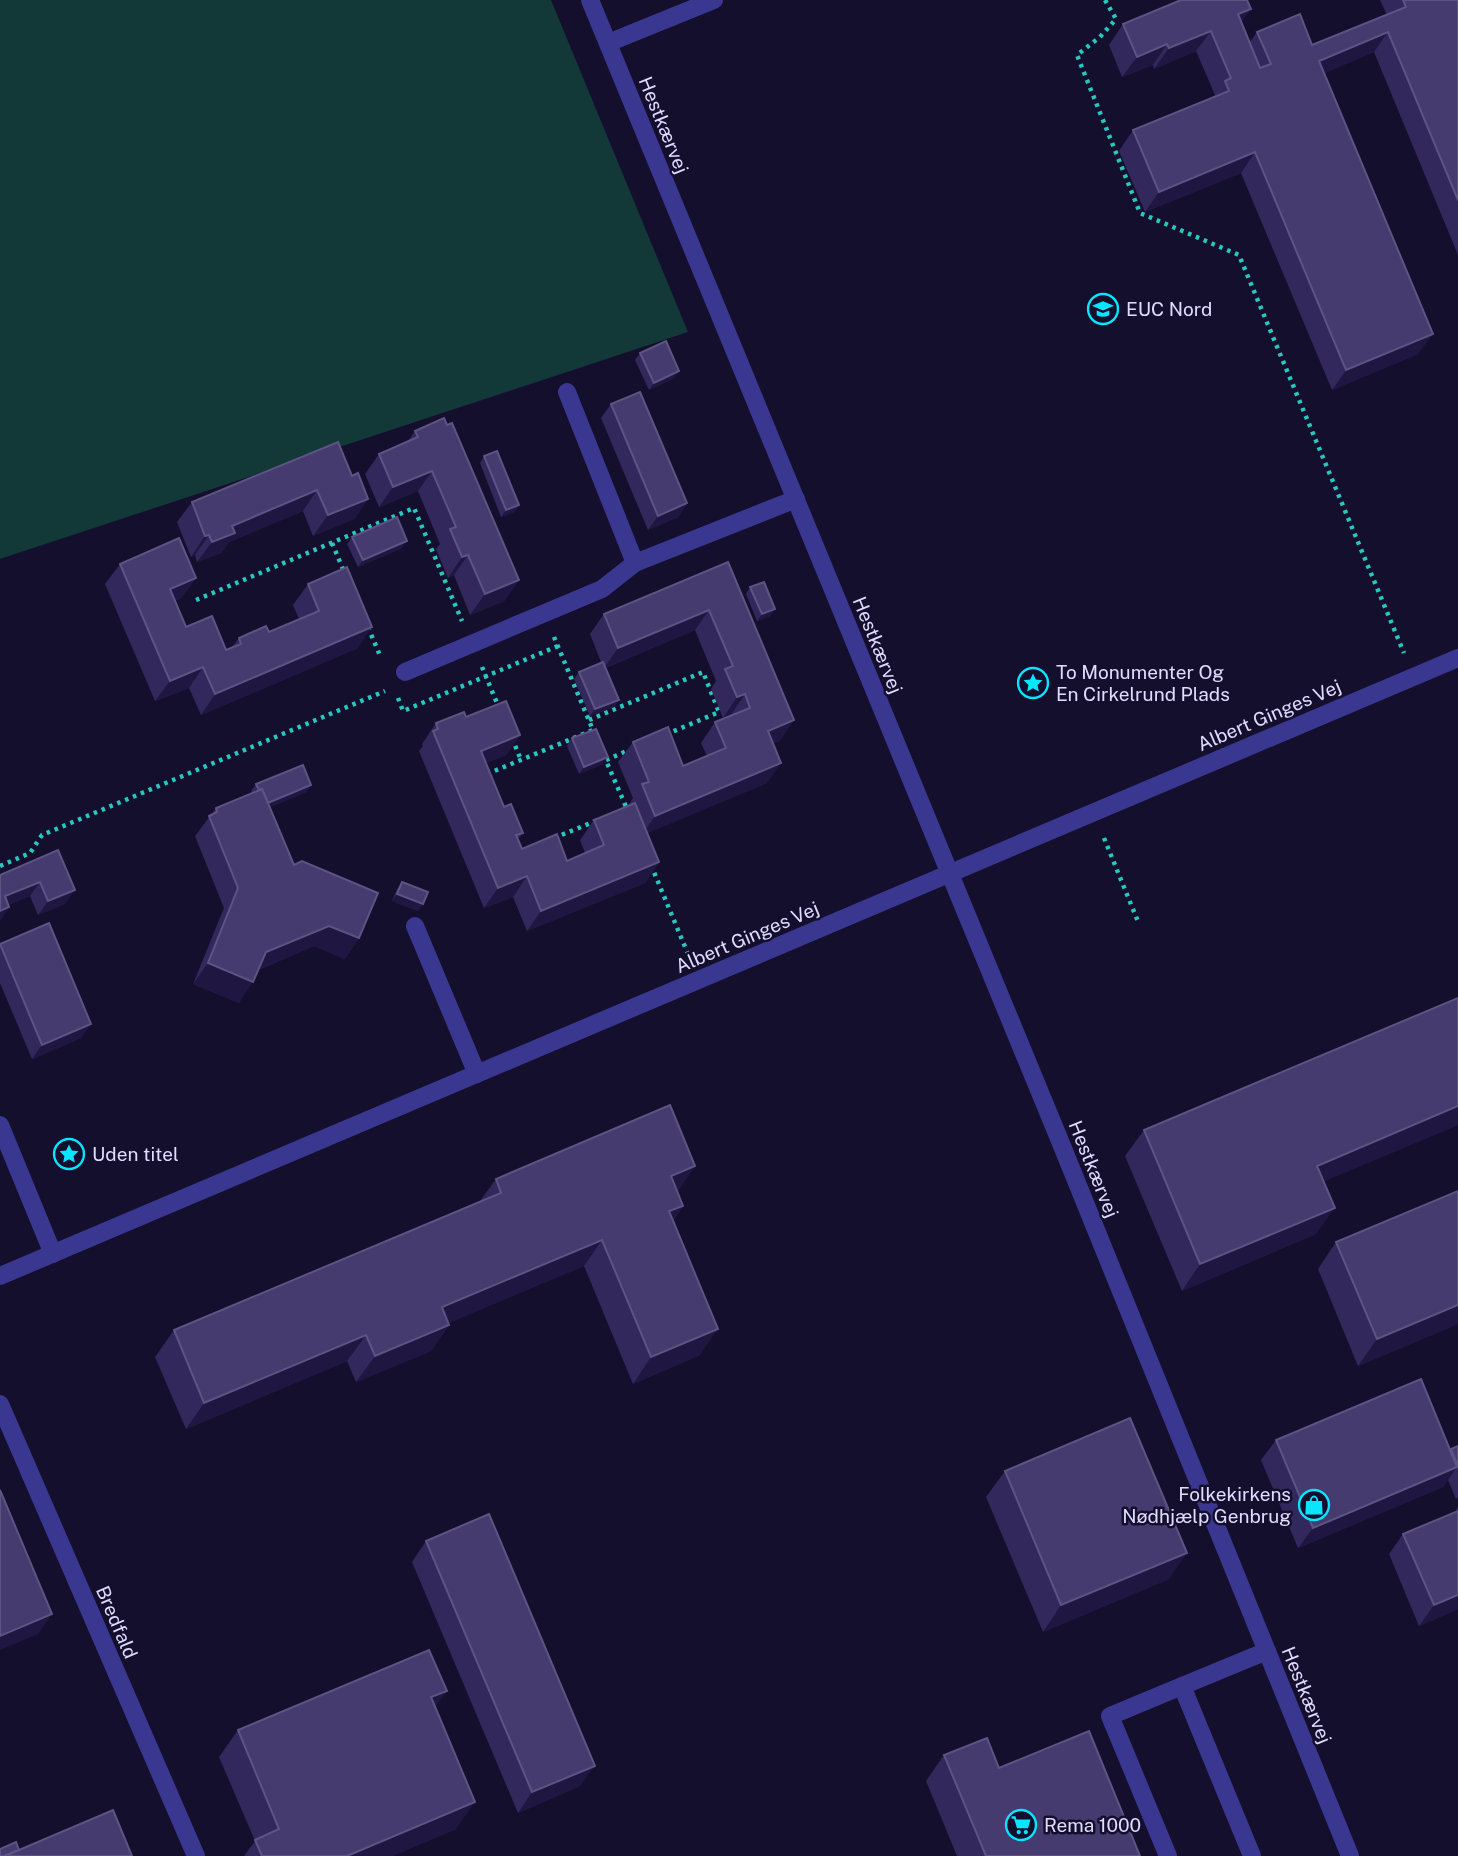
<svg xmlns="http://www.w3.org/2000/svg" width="1458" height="1856" font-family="'Public Sans',sans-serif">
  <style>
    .green { fill: #123837 }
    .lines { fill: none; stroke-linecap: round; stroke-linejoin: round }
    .path { stroke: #26c9c0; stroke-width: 4.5; stroke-dasharray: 3.5 5; stroke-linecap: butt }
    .minor { stroke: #3a3790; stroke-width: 18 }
    .wall { fill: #32285c }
    .shaded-wall { fill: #1f1642 }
    .building { fill: #453b6e; stroke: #5d5484; stroke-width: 2 }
    .labels { text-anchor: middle; stroke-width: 5; stroke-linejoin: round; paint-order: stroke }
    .street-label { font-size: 19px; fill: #e0dcff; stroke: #150f2e }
    .poi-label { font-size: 19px; fill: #e0dcff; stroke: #150f2e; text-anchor: start }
  </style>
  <rect width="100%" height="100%" fill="#150f2e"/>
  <!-- green -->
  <path class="green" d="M0 0H551L688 332 0 559Z"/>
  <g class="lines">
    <!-- path -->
    <g class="path">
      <path d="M1105 0 1116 19 1100 37 1077 55 1140 213 1239 255 1404 653"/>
      <path d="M332 543 345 574"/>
      <path d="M196 600 414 508 462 621"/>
      <path d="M368 627 381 658"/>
      <path d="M554 637 595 735"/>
      <path d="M482 667 499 708"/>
      <path d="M398 698 403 711 558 646"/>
      <path d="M589 720 703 672 719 712 667 734"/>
      <path d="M512 738 521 760"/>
      <path d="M604 756 627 809"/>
      <path d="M606 760 629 750"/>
      <path d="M487 774 593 730"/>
      <path d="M554 838 598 820"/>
      <path d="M1104 838 1139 924"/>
      <path d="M651 865 688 954"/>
      <path d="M0 866 30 853 42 835 385 691"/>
    </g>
    <!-- minor -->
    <g class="minor">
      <path d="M590 0 1060 1141 1350 1856"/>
      <path d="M608 43 714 0"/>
      <path d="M567 392 635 563 796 499"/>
      <path d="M405 672 602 589 635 563"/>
      <path d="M415 926 477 1074"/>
      <path d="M0 1125 53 1254"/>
      <path d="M0 1276 1458 658"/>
      <path d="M0 1404 196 1856"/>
      <path d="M1182 1686 1267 1651"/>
      <path d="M1168 1856 1110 1716 1182 1686 1252 1856"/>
    </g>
  </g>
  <!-- wall -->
  <g class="wall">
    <path d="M1380 0H1458V255L1374 52 1324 73 1418 354 1332 390 1241 173 1145 212 1119 151 1133 130 1213 98 1215 95 1196 51 1154 69 1153 65 1122 77 1109 45 1123 24 1251 9 1241 22 1250 42 1257 32 1312 45 1387 15Z"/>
    <path d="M640 353 674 378 649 390 635 360Z"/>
    <path d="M611 404 687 503 678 517 648 530 601 418Z"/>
    <path d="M415 431 519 580 504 601 470 615 454 575 448 578 436 549 440 544 418 491 379 507 365 474 379 454 408 441Z"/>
    <path d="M484 456 519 505 514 512 501 517 480 463Z"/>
    <path d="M352 476 368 499 354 519 313 536 303 511 229 542 221 553 197 562 195 555 191 557 177 522 192 502Z"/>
    <path d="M352 537 402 548 358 567 347 544Z"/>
    <path d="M728 562 780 741 773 743 767 783 647 833 659 862 645 883 527 931 513 897 484 908 419 751 423 746 422 744 436 723 466 717 520 735 506 755 486 763 504 807 523 833 518 839 522 849 567 861 585 853 580 840 594 820 628 806 633 798 618 762 633 742 683 766 707 756 701 743 715 722 731 716V715L723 718 711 689 716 681 695 630 605 668 619 700 614 707 590 716 574 679 579 672 601 662 590 634 604 614Z"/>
    <path d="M120 564 196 578 181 598 175 601 186 627 226 650 232 647 239 638 269 632 299 619 293 605 308 584 358 648 201 715 189 688 155 701 105 584Z"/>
    <path d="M750 587 775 609 770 616 757 621 746 594Z"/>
    <path d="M572 738 603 764 579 774 567 746Z"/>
    <path d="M256 784 311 785 306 792 270 807 294 865 359 938 345 959 314 946 258 970 239 1003 193 984 224 908 195 836 216 808 252 793 251 791Z"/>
    <path d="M58 850 65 904 38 915 30 896 8 905 9 907 0 921V875Z"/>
    <path d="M402 882 423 904 418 911 392 901 397 889Z"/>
    <path d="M0 944 81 1038 32 1059 0 983Z"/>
    <path d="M1458 1125 1324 1181 1316 1234 1182 1291 1125 1156 1144 1130Z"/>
    <path d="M695 1166 677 1192 683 1206 673 1221 700 1355 633 1384 584 1266 448 1323 449 1325 431 1351 356 1382 347 1361 186 1429 155 1357 174 1330 480 1201 496 1179Z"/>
    <path d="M1458 1191V1324L1358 1366 1318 1269 1336 1242Z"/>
    <path d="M1276 1440 1450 1450 1458 1446V1498L1456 1499 1448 1480 1443 1487 1298 1548 1261 1460Z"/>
    <path d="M1005 1471 1169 1579 1043 1632 986 1497Z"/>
    <path d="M1458 1506V1609L1419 1626 1389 1554 1403 1534 1457 1511 1456 1510Z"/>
    <path d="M426 1541 580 1786 518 1813 412 1562Z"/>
    <path d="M435 1707 456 1829 392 1856H244L255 1841 219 1757 238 1730Z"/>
    <path d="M944 1755 999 1768 1140 1856H957L926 1781Z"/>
  </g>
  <!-- shaded-wall -->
  <g class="shaded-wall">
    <path d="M1251 9 1236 30 1238 14Z"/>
    <path d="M1211 31 1196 51 1154 69 1169 48Z"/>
    <path d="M1388 32 1374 52 1305 82 1319 61Z"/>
    <path d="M1167 44 1153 65 1122 77 1137 57Z"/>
    <path d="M1255 152 1241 173 1145 212 1159 192Z"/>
    <path d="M1433 334 1418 354 1332 390 1346 370Z"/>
    <path d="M679 371 674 378 649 390 654 383Z"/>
    <path d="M432 471 418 491 379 507 393 487Z"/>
    <path d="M317 490 303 511 229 542 221 553 197 562 212 542 232 526Z"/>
    <path d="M368 499 354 519 313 536 328 515Z"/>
    <path d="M687 503 678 517 648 530 658 516Z"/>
    <path d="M519 505 514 512 501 517 506 510Z"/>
    <path d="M209 535 195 555 191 557 205 536Z"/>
    <path d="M407 541 402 548 358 567 363 560Z"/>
    <path d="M468 555 454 575 448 578 462 557Z"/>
    <path d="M196 578 181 598 155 609 170 589Z"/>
    <path d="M519 580 504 601 470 615 485 594Z"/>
    <path d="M775 609 770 616 757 621 762 614Z"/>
    <path d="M709 610 695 630 604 668 618 648Z"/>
    <path d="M372 627 358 648 201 715 215 694Z"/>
    <path d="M203 667 189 688 155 701 170 681Z"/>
    <path d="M745 694 731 715 723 718 737 697Z"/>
    <path d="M619 700 614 707 590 716 595 709Z"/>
    <path d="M794 720 780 741 754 751 768 731Z"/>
    <path d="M520 735 506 755 467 771 481 751Z"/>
    <path d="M608 757 603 764 579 774 584 767Z"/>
    <path d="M781 763 767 783 641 836 655 816Z"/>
    <path d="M311 785 306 792 260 811 265 804Z"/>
    <path d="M659 862 645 883 527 931 541 911Z"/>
    <path d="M527 876 513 897 484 908 498 888Z"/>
    <path d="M40 882 30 896 0 908 5 896Z"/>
    <path d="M75 890 65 904 38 915 48 901Z"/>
    <path d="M397 894 423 904 418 911 392 901Z"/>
    <path d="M9 907 0 921V911Z"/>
    <path d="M329 926 359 938 345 959 314 946 252 972 266 952Z"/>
    <path d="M208 963 253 982 239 1003 193 984Z"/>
    <path d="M91 1024 81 1038 32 1059 42 1045Z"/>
    <path d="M1458 1106V1125L1299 1192 1317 1166Z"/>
    <path d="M695 1166 677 1192 671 1176Z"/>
    <path d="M683 1206 665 1232 669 1211Z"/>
    <path d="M1335 1208 1316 1234 1182 1291 1200 1264Z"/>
    <path d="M602 1240 584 1266 423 1334 442 1307Z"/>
    <path d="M1458 1305V1324L1358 1366 1377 1339Z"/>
    <path d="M449 1325 431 1351 356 1382 375 1356Z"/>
    <path d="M718 1329 700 1355 633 1384 651 1357Z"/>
    <path d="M366 1335 347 1361 186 1429 204 1403Z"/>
    <path d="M1457 1467 1443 1487 1298 1548 1313 1528Z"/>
    <path d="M1187 1553 1169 1579 1043 1632 1061 1605Z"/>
    <path d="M1458 1595V1609L1419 1626 1434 1605Z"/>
    <path d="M52 1614 38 1634 0 1650V1636Z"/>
    <path d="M447 1691 428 1717 431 1697Z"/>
    <path d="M595 1766 580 1786 518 1813 532 1792Z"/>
    <path d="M475 1802 456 1829 392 1856H347Z"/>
  </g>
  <!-- building -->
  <g class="building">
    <path d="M1181 0H1247L1251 9 1238 14 1260 68 1271 64 1257 32 1300 14 1312 45 1406 7 1403 0H1458V200L1388 32 1319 61 1433 334 1346 370 1255 152 1159 192 1133 130 1229 91 1225 81 1231 78 1211 31 1169 48 1167 44 1137 57 1123 24Z"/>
    <path d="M666 341 679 371 654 383 640 353Z"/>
    <path d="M640 392 687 503 658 516 611 404Z"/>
    <path d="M444 418 447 425 452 423 519 580 485 594 468 555 462 557 450 529 456 527 432 471 393 487 379 454 418 437 415 431Z"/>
    <path d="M338 442 352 476 358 473 368 499 328 515 317 490 232 526 235 533 212 542 209 535 205 536 192 502Z"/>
    <path d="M497 451 519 505 506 510 484 456Z"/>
    <path d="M397 517 407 541 363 560 352 537Z"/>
    <path d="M179 538 196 578 170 589 186 627 212 616 226 650 241 644 239 638 266 626 269 632 319 611 308 584 347 567 372 627 215 694 203 667 170 681 120 564Z"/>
    <path d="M728 562 794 720 768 731 781 763 655 816 642 784 649 782 633 742 668 727 683 766 726 748 715 722 750 708 745 694 737 697 725 669 733 666 709 610 618 648 604 614Z"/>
    <path d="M764 582 775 609 762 614 750 587Z"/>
    <path d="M603 662 619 700 595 709 579 672Z"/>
    <path d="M506 701 520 735 481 751 504 807 511 804 523 833 516 835 522 849 557 834 567 861 604 845 594 820 635 803 659 862 541 911 527 876 498 888 433 731 438 729 436 723 464 712 466 717Z"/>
    <path d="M596 729 608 757 584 767 572 738Z"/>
    <path d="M303 765 311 785 268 803 262 789 259 790 256 784Z"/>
    <path d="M262 789 294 865 302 861 378 893 359 938 329 926 266 952 253 982 208 963 238 888 209 816 217 812 216 808Z"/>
    <path d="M58 850 75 890 48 901 40 882 5 896 9 907 0 911V875Z"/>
    <path d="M402 882 428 892 423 904 397 894Z"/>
    <path d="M49 923 91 1024 42 1045 0 944Z"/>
    <path d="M1458 998V1106L1317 1166 1335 1208 1200 1264 1144 1130Z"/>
    <path d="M670 1105 695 1166 671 1176 683 1206 669 1211 718 1329 651 1357 602 1240 442 1307 449 1325 375 1356 366 1335 204 1403 174 1330 501 1193 496 1179Z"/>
    <path d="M1458 1191V1305L1377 1339 1336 1242Z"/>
    <path d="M1421 1379 1457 1467 1313 1528 1276 1440Z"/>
    <path d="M1130 1418 1187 1553 1061 1605 1005 1471Z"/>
    <path d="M1458 1446V1466L1451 1449Z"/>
    <path d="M0 1490 52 1614 0 1636Z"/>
    <path d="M1458 1511V1595L1434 1605 1403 1534Z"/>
    <path d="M489 1514 595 1766 532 1792 426 1541Z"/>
    <path d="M429 1650 447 1691 431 1697 475 1802 347 1856H262L255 1840 279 1829 238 1730Z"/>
    <path d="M1089 1731 1140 1856H986L944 1755 987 1738 999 1768Z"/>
    <path d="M113 1810 132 1856H5Z"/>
    <path d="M16 1842 19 1850 4 1856H0V1849Z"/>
  </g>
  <!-- icons -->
  <defs>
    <g id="school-ring" transform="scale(1.575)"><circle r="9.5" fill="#150f2e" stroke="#08e5ff" stroke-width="1.5"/><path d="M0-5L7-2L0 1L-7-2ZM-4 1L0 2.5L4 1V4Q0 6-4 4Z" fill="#08e5ff"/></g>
    <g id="sight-ring" transform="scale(1.575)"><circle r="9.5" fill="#150f2e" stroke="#08e5ff" stroke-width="1.5"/><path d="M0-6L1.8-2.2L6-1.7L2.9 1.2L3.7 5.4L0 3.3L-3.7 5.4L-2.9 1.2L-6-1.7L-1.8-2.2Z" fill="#08e5ff"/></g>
    <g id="shop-ring" transform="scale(1.575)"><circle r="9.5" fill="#150f2e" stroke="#08e5ff" stroke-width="1.5"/><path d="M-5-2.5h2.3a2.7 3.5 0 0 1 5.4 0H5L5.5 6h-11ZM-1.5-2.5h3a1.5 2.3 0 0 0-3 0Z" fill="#08e5ff"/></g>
    <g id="supermarket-ring" transform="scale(1.575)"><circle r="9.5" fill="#150f2e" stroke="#08e5ff" stroke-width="1.5"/><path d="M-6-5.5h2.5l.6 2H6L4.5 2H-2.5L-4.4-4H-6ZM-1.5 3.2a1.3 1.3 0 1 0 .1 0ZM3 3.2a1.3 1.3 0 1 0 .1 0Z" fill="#08e5ff"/></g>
  </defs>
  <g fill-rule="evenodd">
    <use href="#school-ring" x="1103" y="309"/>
    <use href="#sight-ring" x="1033" y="683"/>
    <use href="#sight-ring" x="69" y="1154"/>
    <use href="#shop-ring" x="1314" y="1505"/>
    <use href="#supermarket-ring" x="1021" y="1825"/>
  </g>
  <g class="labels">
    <!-- street labels -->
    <g class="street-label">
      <text transform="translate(664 125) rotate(68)" y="7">Hestkærvej</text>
      <text transform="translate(878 645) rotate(68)" y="7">Hestkærvej</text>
      <text transform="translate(1269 715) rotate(-23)" y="7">Albert Ginges Vej</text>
      <text transform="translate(747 937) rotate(-23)" y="7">Albert Ginges Vej</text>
      <text transform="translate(1094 1169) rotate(68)" y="7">Hestkærvej</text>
      <text transform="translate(117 1622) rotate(67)" y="7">Bredfald</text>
      <text transform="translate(1307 1695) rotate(68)" y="7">Hestkærvej</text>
    </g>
    <!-- poi labels -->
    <g class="poi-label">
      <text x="1126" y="316">EUC Nord</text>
      <text x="1056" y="679">To Monumenter Og<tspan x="1056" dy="22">En Cirkelrund Plads</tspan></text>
      <text x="92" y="1161">Uden titel</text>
      <text x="1291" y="1501" text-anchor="end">Folkekirkens<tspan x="1291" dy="22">Nødhjælp Genbrug</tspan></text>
      <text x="1044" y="1832">Rema 1000</text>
    </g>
  </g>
</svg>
